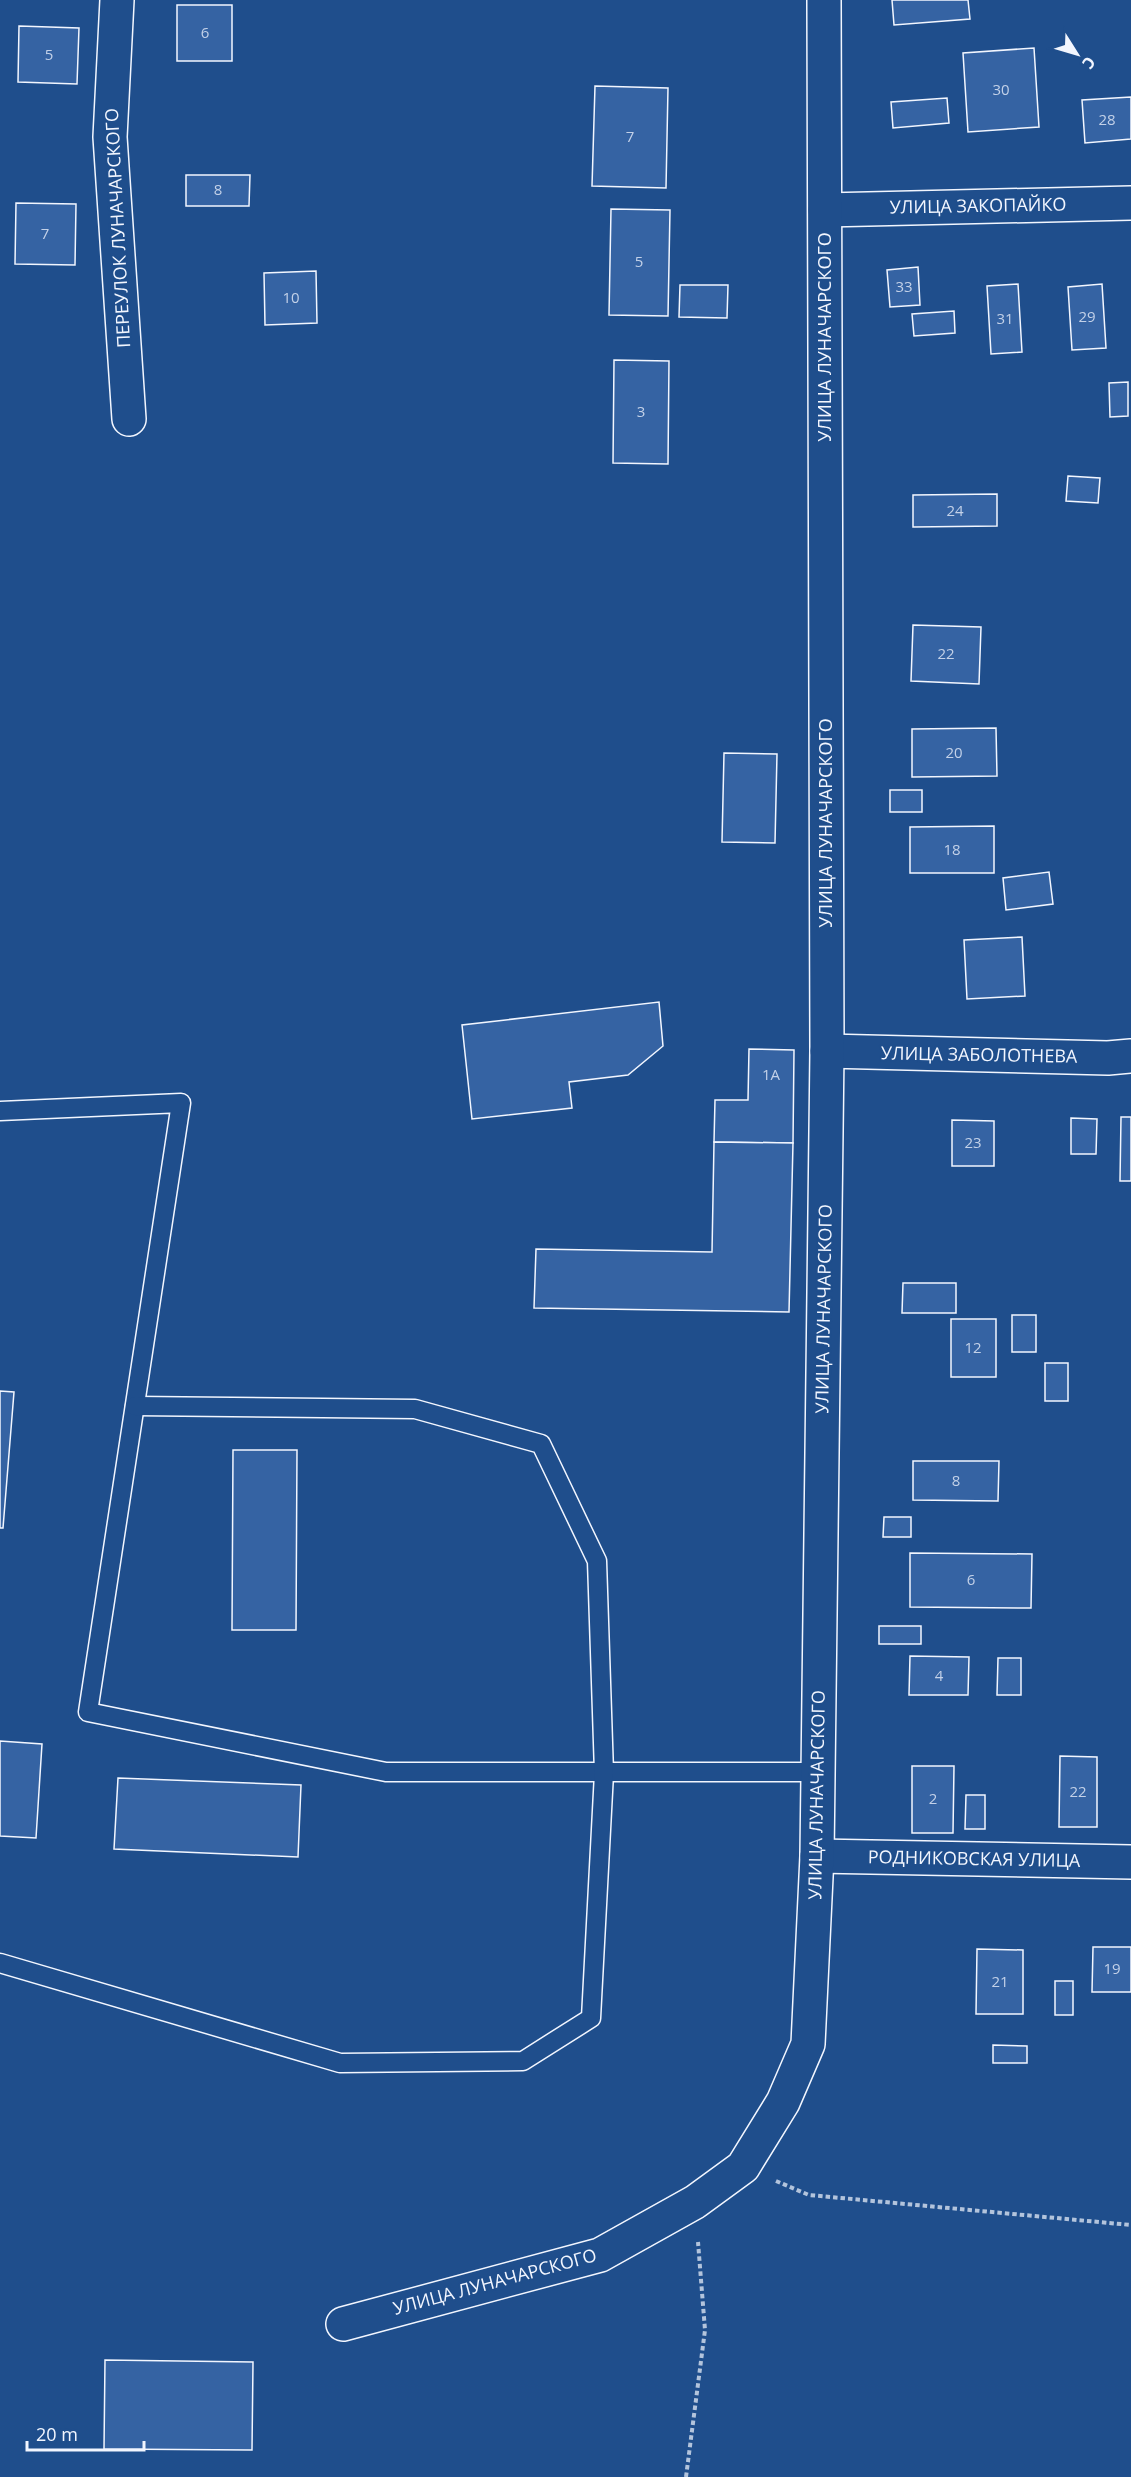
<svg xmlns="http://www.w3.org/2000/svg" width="1131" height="2477" font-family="'Open Sans',sans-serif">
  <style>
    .building { fill: #3563a3; stroke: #f2f6ff; stroke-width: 1.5 }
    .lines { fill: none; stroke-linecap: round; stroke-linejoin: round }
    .service-casing { stroke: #f2f6ff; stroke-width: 21 }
    .minor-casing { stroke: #f2f6ff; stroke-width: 36 }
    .path { stroke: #b3c4dc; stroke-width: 4; stroke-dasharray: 4.5 3; stroke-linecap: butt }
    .service { stroke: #1f4e8c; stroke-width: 18 }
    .minor { stroke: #1f4e8c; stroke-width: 33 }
    .labels { text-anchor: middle; stroke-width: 4.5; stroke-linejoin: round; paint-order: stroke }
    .number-label { font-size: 15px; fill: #c3d1e8 }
    .street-label { font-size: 18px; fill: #f2f6ff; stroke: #1f4e8c }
  </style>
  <rect width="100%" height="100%" fill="#1f4e8c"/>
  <!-- building -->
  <g class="building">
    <path d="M892 0H968L970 19 894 25Z"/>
    <rect x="177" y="5" width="55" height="56"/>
    <path d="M19 26 79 28 77 84 18 82Z"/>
    <path d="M1034 48 1039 127 968 132 963 53Z"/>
    <path d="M595 86 668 88 666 188 592 186Z"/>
    <path d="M1131 97V139L1085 143 1082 100Z"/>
    <path d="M947 98 949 123 893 128 891 102Z"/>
    <path d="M186 175H250L249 206H186Z"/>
    <path d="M16 203 76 204 75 265 15 264Z"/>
    <path d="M611 209 670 210 668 316 609 315Z"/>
    <path d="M918 267 920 305 890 307 887 270Z"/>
    <path d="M316 271 317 323 265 325 264 273Z"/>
    <path d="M1018 284 1022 352 991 354 987 286Z"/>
    <path d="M1102 284 1106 348 1072 350 1068 287Z"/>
    <path d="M680 285H728L727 318 679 317Z"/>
    <path d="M954 311 955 333 914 336 912 314Z"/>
    <path d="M614 360 669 361 668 464 613 463Z"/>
    <path d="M1128 382V416L1110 417 1109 383Z"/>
    <path d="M1068 476 1100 478 1098 503 1066 501Z"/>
    <path d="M997 494V526L913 527V495Z"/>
    <path d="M913 625 981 627 979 684 911 681Z"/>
    <path d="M996 728 997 776 912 777V729Z"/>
    <path d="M724 753 777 754 775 843 722 842Z"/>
    <rect x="890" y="790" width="32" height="22"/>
    <path d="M994 826V873H910V827Z"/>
    <path d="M1049 872 1053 904 1006 910 1003 878Z"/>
    <path d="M1022 937 1025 996 967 999 964 940Z"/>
    <path d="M659 1002 663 1046 628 1075 569 1082 572 1108 472 1119 462 1025Z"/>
    <path d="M749 1049 794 1050 793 1143 714 1142 715 1100H748Z"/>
    <path d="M1121 1117H1131V1181H1120Z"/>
    <path d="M1071 1118 1097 1119 1096 1154H1071Z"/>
    <path d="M952 1120 994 1121V1166H952Z"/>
    <path d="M714 1142 793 1143 789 1312 534 1308 536 1249 712 1252Z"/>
    <path d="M903 1283H956V1313H902Z"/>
    <rect x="1012" y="1315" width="24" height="37"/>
    <rect x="951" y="1319" width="45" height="58"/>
    <rect x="1045" y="1363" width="23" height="38"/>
    <path d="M0 1391 14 1392 3 1528H0Z"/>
    <path d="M233 1450H297L296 1630H232Z"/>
    <path d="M913 1461H999L998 1501 913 1500Z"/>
    <path d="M884 1517H911V1537H883Z"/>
    <path d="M910 1553 1032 1554 1031 1608 910 1607Z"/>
    <rect x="879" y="1626" width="42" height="18"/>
    <path d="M910 1656 969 1657 968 1695H909Z"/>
    <path d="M998 1658H1021V1695H997Z"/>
    <path d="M0 1741 42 1744 36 1838 0 1836Z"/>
    <path d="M1060 1756 1097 1757V1827H1059Z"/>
    <path d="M912 1766H954L953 1833H912Z"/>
    <path d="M118 1778 301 1785 298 1857 114 1849Z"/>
    <path d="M966 1795H985V1829H965Z"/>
    <path d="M1093 1947H1131V1992H1092Z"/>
    <path d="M977 1949 1023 1950V2014H976Z"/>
    <rect x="1055" y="1981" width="18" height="34"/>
    <path d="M993 2045 1027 2046V2063H993Z"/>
    <path d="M105 2360 253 2362 252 2450 104 2449Z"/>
  </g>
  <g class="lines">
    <!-- service casing -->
    <g class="service-casing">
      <g id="service">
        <path d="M0 1111 181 1103 88 1712 386 1772H818"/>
        <path d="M0 1963 340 2063 523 2061 591 2018 604 1773 597 1561 541 1444 415 1409 135 1406"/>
      </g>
    </g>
    <!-- minor casing -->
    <g class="minor-casing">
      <g id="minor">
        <path d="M117 0 110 137 129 419"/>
        <path d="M825 210 1131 203"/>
        <path d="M827 1051 1108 1058 1131 1056"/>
        <path d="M817 1856 1131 1862"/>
        <path d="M343 2324 600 2255 695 2202 743 2167 783 2102 808 2044 817 1856 827 1051 824 0"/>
      </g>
    </g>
    <!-- path -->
    <g class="path">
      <path d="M776 2181 809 2195 1131 2225"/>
      <path d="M686 2477 705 2330 698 2242"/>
    </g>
    <!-- service -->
    <use href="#service" class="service"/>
    <!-- minor -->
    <use href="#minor" class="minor"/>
  </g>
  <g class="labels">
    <!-- number labels -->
    <g class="number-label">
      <text x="205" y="38">6</text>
      <text x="49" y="60">5</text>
      <text x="1001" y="95">30</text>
      <text x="1107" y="125">28</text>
      <text x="630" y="142">7</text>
      <text x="218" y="195">8</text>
      <text x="45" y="239">7</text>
      <text x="639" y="267">5</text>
      <text x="904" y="292">33</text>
      <text x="291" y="303">10</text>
      <text x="1087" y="322">29</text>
      <text x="1005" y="324">31</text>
      <text x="641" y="417">3</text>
      <text x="955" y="516">24</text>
      <text x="946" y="659">22</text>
      <text x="954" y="758">20</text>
      <text x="952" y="855">18</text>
      <text x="771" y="1080">1А</text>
      <text x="973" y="1148">23</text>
      <text x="973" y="1353">12</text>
      <text x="956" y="1486">8</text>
      <text x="971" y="1585">6</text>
      <text x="939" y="1681">4</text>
      <text x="1078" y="1797">22</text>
      <text x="933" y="1804">2</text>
      <text x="1112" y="1974">19</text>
      <text x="1000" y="1987">21</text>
    </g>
    <!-- street labels -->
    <g class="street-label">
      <text transform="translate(978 206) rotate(-1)" y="6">УЛИЦА ЗАКОПАЙКО</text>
      <text transform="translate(118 228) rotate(-93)" y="6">ПЕРЕУЛОК ЛУНАЧАРСКОГО</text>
      <text transform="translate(825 337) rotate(-90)" y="6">УЛИЦА ЛУНАЧАРСКОГО</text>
      <text transform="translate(826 823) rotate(-90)" y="6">УЛИЦА ЛУНАЧАРСКОГО</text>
      <text transform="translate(979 1055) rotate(1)" y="6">УЛИЦА ЗАБОЛОТНЕВА</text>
      <text transform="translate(824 1309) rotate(-89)" y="6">УЛИЦА ЛУНАЧАРСКОГО</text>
      <text transform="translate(817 1795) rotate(-89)" y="6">УЛИЦА ЛУНАЧАРСКОГО</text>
      <text transform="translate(974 1859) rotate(1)" y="6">РОДНИКОВСКАЯ УЛИЦА</text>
      <text transform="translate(495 2282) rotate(-15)" y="6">УЛИЦА ЛУНАЧАРСКОГО</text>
    </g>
  </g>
  <!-- north arrow -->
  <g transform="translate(1077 54) rotate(127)" stroke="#1f4e8c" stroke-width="4.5" paint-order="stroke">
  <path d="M0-4.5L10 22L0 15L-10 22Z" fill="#f2f6ff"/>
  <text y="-9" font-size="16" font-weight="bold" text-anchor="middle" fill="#f2f6ff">С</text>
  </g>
  <!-- scale -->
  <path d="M27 2441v9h117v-9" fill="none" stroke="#f2f6ff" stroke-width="3"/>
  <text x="36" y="2441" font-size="18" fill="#f2f6ff" stroke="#1f4e8c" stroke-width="4.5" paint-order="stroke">20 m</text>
</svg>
